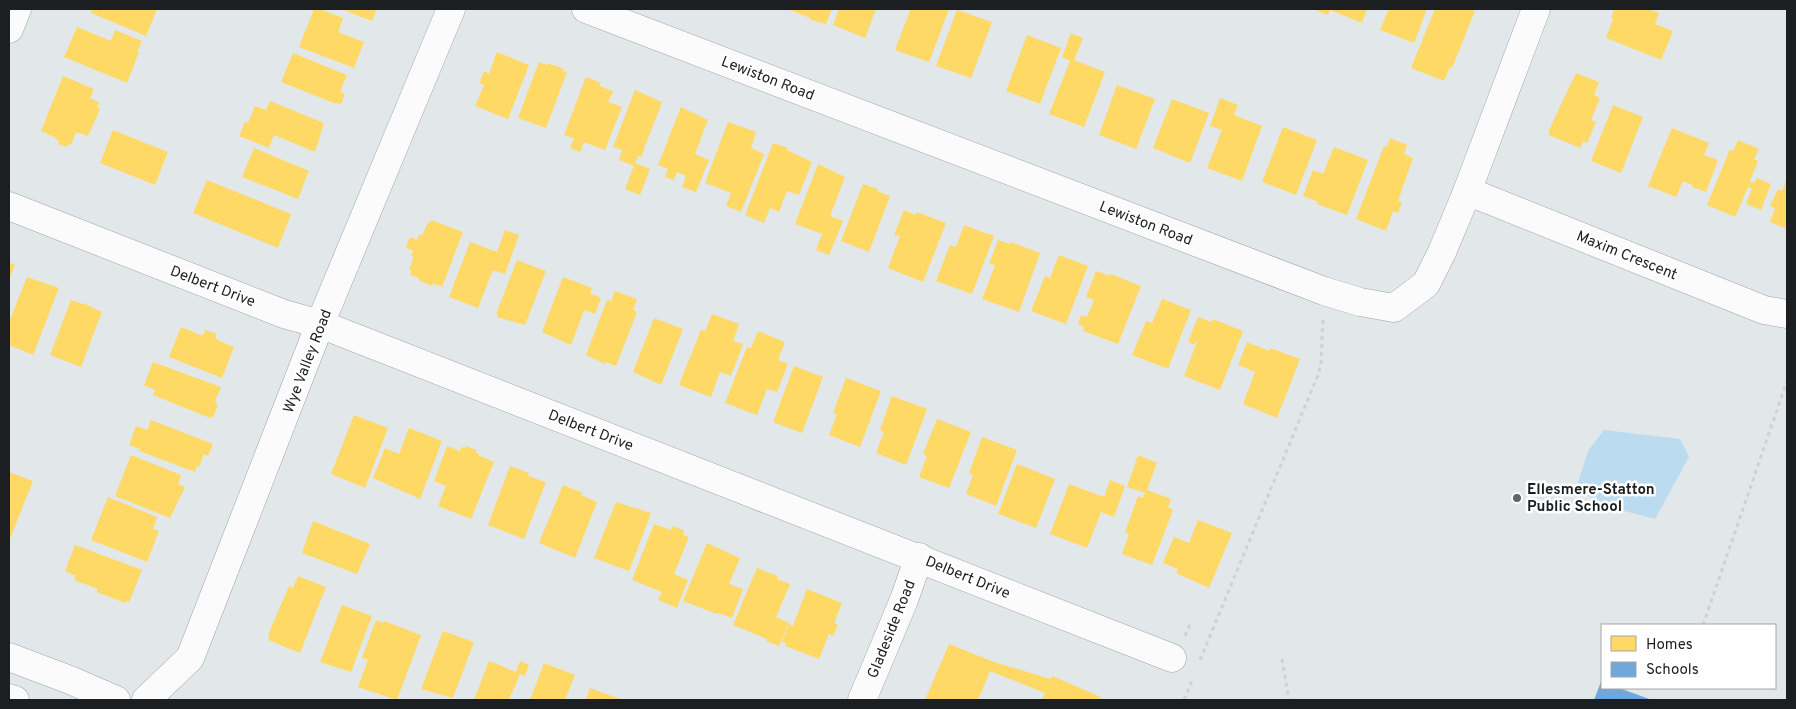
<svg xmlns="http://www.w3.org/2000/svg" width="1796" height="709" font-family="Overpass,sans-serif">
  <style>
    .green { fill: #bbdbf1 }
    .homes { fill: #ffd966 }
    .schools { fill: #6fa8dc }
    .lines { fill: none; stroke-linecap: round; stroke-linejoin: round }
    .minor-casing { stroke: #a0a4a6; stroke-width: 29 }
    .secondary-casing { stroke: #a0a4a6; stroke-width: 29 }
    .path { stroke: #cfd1d2; stroke-width: 3; stroke-dasharray: 4 4; stroke-linecap: butt }
    .minor { stroke: #fbfbfc; stroke-width: 28 }
    .secondary { stroke: #fbfbfc; stroke-width: 28 }
    .poi-dot { fill: #616567; stroke: #fff; stroke-width: 2 }
    .labels { text-anchor: middle; stroke-width: 5; stroke-linejoin: round; paint-order: stroke }
    .street-label { font-size: 15px; fill: #1c1f21; stroke: #fff }
    .poi-label { font-size: 15px; font-weight: bold; fill: #1c1f21; stroke: #fff; text-anchor: start }
  </style>
  <rect width="100%" height="100%" fill="#e2e7ea"/>
  <!-- green -->
  <path class="green" d="M1604 430 1680 439 1689 457 1655 519 1609 507 1576 489 1588 451Z"/>
  <!-- homes -->
  <g class="homes">
    <path d="M92 9H157L146 36 91 13Z"/>
    <path d="M314 9H320L343 18 338 32 364 42 354 68 299 47Z"/>
    <path d="M341 9H377L372 21Z"/>
    <path d="M787 9H832L826 24 811 20 810 18Z"/>
    <path d="M839 9H876L865 38 833 25Z"/>
    <path d="M904 9H949L929 62 895 50 910 11Z"/>
    <path d="M1313 9H1367L1362 23 1330 10 1328 15Z"/>
    <path d="M1389 9H1427L1414 43 1380 30Z"/>
    <path d="M1435 9H1468L1475 11 1452 68 1450 67 1444 81 1411 68Z"/>
    <path d="M1614 9H1649L1659 13 1655 24 1673 31 1661 60 1606 38 1613 19 1611 18Z"/>
    <path d="M957 10 992 22 971 78 936 66Z"/>
    <path d="M77 27 111 41 115 30 142 41 137 52H139L127 83 64 57Z"/>
    <path d="M1071 33 1083 38 1074 60 1105 72 1084 127 1049 114 1070 61 1062 57Z"/>
    <path d="M1027 35 1061 48 1040 104 1006 91Z"/>
    <path d="M497 52 529 65 508 119 475 106 484 85 479 83 484 71 489 74Z"/>
    <path d="M293 53 347 75 340 92 345 94 341 104 336 103V104L281 82Z"/>
    <path d="M539 62 547 65 548 63 564 69 563 71 567 72 546 128 518 118Z"/>
    <path d="M1576 73 1599 82 1594 95 1600 98 1591 120 1596 122 1587 143 1583 141 1580 148 1549 135 1550 132H1548Z"/>
    <path d="M63 76 94 89 90 98 99 102 97 108 100 109 88 136 76 132 71 145 68 144 67 147 58 144 59 140 55 139 56 138 41 131Z"/>
    <path d="M586 77 601 83 599 86 613 91 608 102 622 107 605 150 584 142 580 152 570 148 574 138 564 135Z"/>
    <path d="M1117 85 1155 99 1136 149 1099 135Z"/>
    <path d="M635 90 662 102 641 157 638 156 635 163 650 169 640 195 625 189 634 166 619 160 622 150 613 147Z"/>
    <path d="M1220 98 1238 105 1234 115 1262 126 1242 181 1207 168 1222 130 1210 126Z"/>
    <path d="M1172 99 1209 113 1190 163 1153 148Z"/>
    <path d="M270 101 324 123 315 152 274 135 269 148 239 136 245 122 248 123 255 106 266 110Z"/>
    <path d="M1613 105 1643 117 1621 173 1591 161Z"/>
    <path d="M681 107 708 120 695 154 709 160 696 192 682 187 686 176 677 172 674 180 665 177 668 169 658 165Z"/>
    <path d="M728 122 756 132 751 148 764 154 741 212 726 206 731 193 705 183Z"/>
    <path d="M1283 127 1317 140 1296 195 1262 182Z"/>
    <path d="M1672 128 1709 143 1704 155 1718 160 1706 192 1692 187V185L1683 181 1676 197 1648 186Z"/>
    <path d="M113 130 168 152 155 185 100 163Z"/>
    <path d="M1390 138 1407 145 1404 154 1413 158 1398 201 1402 202 1398 213 1393 211 1386 231 1356 219 1384 146 1387 147Z"/>
    <path d="M1738 140 1759 149 1754 159 1758 161 1750 181 1754 183 1757 178 1771 184 1761 210 1746 204 1752 188 1748 187 1735 217 1707 205 1730 149 1733 151Z"/>
    <path d="M773 143 788 148 787 150 812 162 799 195 787 191 779 212 770 208 764 223 745 215Z"/>
    <path d="M1334 147 1368 160 1347 215 1317 204 1318 202 1303 196 1313 170 1323 174Z"/>
    <path d="M254 148 309 171 298 199 242 177Z"/>
    <path d="M818 164 845 177 830 216 843 221 829 255 816 250 822 234 795 224Z"/>
    <path d="M1787 178V229L1770 222 1775 208 1770 206 1778 189 1782 191Z"/>
    <path d="M207 180 291 214 278 248 193 213Z"/>
    <path d="M863 184 878 189 877 191 890 196 869 252 841 241Z"/>
    <path d="M904 210 916 215 917 212 946 223 923 282 888 268 900 236 894 235Z"/>
    <path d="M431 220 463 232 442 287 433 283 432 286 418 280 419 278 410 275 412 271 409 270 414 257 411 256 413 250 406 248 410 237 417 240 419 234 422 236 428 222 430 223Z"/>
    <path d="M964 225 994 236 972 294 936 281 950 245 956 247Z"/>
    <path d="M505 230 519 235 505 274 493 270 478 308 449 297 470 242 497 252Z"/>
    <path d="M998 240 1010 244 1011 242 1040 253 1019 312 982 299 995 265 989 264Z"/>
    <path d="M1059 255 1088 266 1066 324 1031 311 1045 276 1050 278Z"/>
    <path d="M517 260 546 271 525 325 497 317 498 314H496Z"/>
    <path d="M9 262 15 265 9 280Z"/>
    <path d="M1096 271 1110 276 1111 274 1141 286 1118 344 1083 331 1084 327 1078 324 1081 315 1087 317 1094 300 1086 297Z"/>
    <path d="M27 277 59 288 33 355 9 345V322Z"/>
    <path d="M563 277 592 288 590 293 601 298 595 314 584 310 571 345 542 332Z"/>
    <path d="M615 291 637 299 633 310 637 312 616 366 606 362 605 364 586 355 607 300 611 301Z"/>
    <path d="M1162 299 1191 310 1168 369 1132 355 1146 321 1152 323Z"/>
    <path d="M71 300 82 304 83 303 102 312 81 367 50 355Z"/>
    <path d="M712 314 739 324 733 341 743 344 731 376 720 372 711 397 679 385 701 330 705 331Z"/>
    <path d="M1198 317 1212 322 1213 319 1243 331 1220 390 1184 376 1197 342 1196 341 1194 345 1188 342Z"/>
    <path d="M654 318 683 329 661 385 633 372Z"/>
    <path d="M181 327 201 335 204 334 205 330 217 334 215 338 218 339 217 340 234 347 222 378 169 357Z"/>
    <path d="M758 331 785 342 778 360 788 364 777 392 767 389 757 415 725 403 747 347 751 348Z"/>
    <path d="M1247 342 1269 351 1270 348 1300 359 1277 418 1243 404 1255 372 1238 365Z"/>
    <path d="M153 362 221 387 215 401 218 405 213 417 210 418 153 395 155 390 144 385Z"/>
    <path d="M794 366 823 377 802 433 773 422Z"/>
    <path d="M846 378 881 391 860 447 829 435 837 414 833 413Z"/>
    <path d="M892 396 927 409 906 465 876 453 884 432 880 430Z"/>
    <path d="M354 415 388 428 365 488 331 474Z"/>
    <path d="M937 419 971 432 949 488 919 477 927 456 923 454Z"/>
    <path d="M151 420 213 444 208 456 204 454 199 467 197 466 195 472 139 451 140 449 129 445 136 426 147 430Z"/>
    <path d="M409 428 442 441 420 499 373 478 385 448 399 454Z"/>
    <path d="M982 437 1017 450 996 506 966 494 973 475 969 473Z"/>
    <path d="M447 446 460 451 461 447 465 448V446L477 450 476 453 479 454 478 455 494 462 471 519 438 506 446 486 434 481Z"/>
    <path d="M131 455 181 475 178 484 185 487 170 518 115 496Z"/>
    <path d="M1138 455 1157 463 1147 490 1171 499 1168 507 1173 510 1152 565 1122 554 1129 534 1125 532 1138 496 1143 498 1145 493 1127 487Z"/>
    <path d="M1017 464 1055 479 1036 528 998 514Z"/>
    <path d="M510 466 529 473 528 476 546 482 524 539 488 525Z"/>
    <path d="M9 472 33 481 10 539H9Z"/>
    <path d="M1110 480 1125 486 1114 517 1101 512 1087 548 1050 534 1069 484 1104 497Z"/>
    <path d="M563 485 583 493 581 495 597 502 575 558 539 543Z"/>
    <path d="M108 497 157 517 153 529 159 531 147 562 91 540Z"/>
    <path d="M616 502 651 513 629 571 594 558Z"/>
    <path d="M1198 520 1232 533 1209 588 1176 573 1178 569 1163 563 1174 537 1189 543Z"/>
    <path d="M313 521 370 544 357 574 302 553Z"/>
    <path d="M654 524 671 530 673 526 685 531 683 535 689 537 674 574 688 580 677 608 658 600 662 592 632 580Z"/>
    <path d="M707 543 740 558 729 584 743 589 732 618 718 613 717 614 683 601Z"/>
    <path d="M75 545 142 570 129 602 126 601 125 603 97 592 98 589 74 580 76 576 65 571Z"/>
    <path d="M757 568 778 576 777 579 790 584 776 617 789 623 779 646 766 641 767 639 733 625Z"/>
    <path d="M298 576 326 587 300 653 268 640 270 635H268L289 586 293 588Z"/>
    <path d="M807 589 842 603 834 623 838 625 833 636 829 634 819 659 785 646 786 643 782 642 789 624 793 626Z"/>
    <path d="M342 605 372 616 351 672 320 662Z"/>
    <path d="M376 620 383 623 384 621 421 635 397 700 358 687 368 660 362 658Z"/>
    <path d="M443 631 474 642 453 698 421 689Z"/>
    <path d="M949 644 994 662 1051 679 1052 676 1101 697 1100 700H1042L1045 693 990 671 978 700H925Z"/>
    <path d="M489 661 516 672 520 661 529 665 525 676 520 674 509 700H474Z"/>
    <path d="M544 663 575 675 565 700H530Z"/>
    <path d="M590 688 623 700H586Z"/>
  </g>
  <!-- schools -->
  <path class="schools" d="M1602 679V688H1619L1652 700H1594Z"/>
  <g class="lines">
    <!-- minor casing -->
    <g class="minor-casing">
      <g id="minor">
        <path d="M586 9 1324 291 1360 302 1394 308 1426 284 1442 252 1465 197 1536 9"/>
        <path d="M9 29 17 9"/>
        <path d="M1467 191 1764 310 1787 314"/>
        <path d="M9 206 284 314 320 324 1172 658"/>
        <path d="M146 700 190 658 320 324 451 9"/>
        <path d="M862 700 904 600 919 557"/>
      </g>
    </g>
    <!-- secondary casing -->
    <g class="secondary-casing">
      <g id="secondary">
        <path d="M9 657 70 680 116 700"/>
        <path d="M9 698 15 700"/>
      </g>
    </g>
    <!-- path -->
    <g class="path">
      <path d="M1703 625 1787 381"/>
      <path d="M1185 636 1191 622"/>
      <path d="M1282 659 1289 700"/>
      <path d="M1200 660 1318 375 1321 363 1323 318"/>
      <path d="M1184 700 1193 678"/>
    </g>
    <!-- minor -->
    <use href="#minor" class="minor"/>
    <!-- secondary -->
    <use href="#secondary" class="secondary"/>
  </g>
  <!-- markers -->
  <circle class="poi-dot" cx="1517" cy="498" r="5"/>
  <g class="labels">
    <!-- street labels -->
    <g class="street-label">
      <text transform="translate(768 78) rotate(21)" y="5">Lewiston Road</text>
      <text transform="translate(1146 223) rotate(21)" y="5">Lewiston Road</text>
      <text transform="translate(1627 255) rotate(22)" y="5">Maxim Crescent</text>
      <text transform="translate(213 286) rotate(21)" y="5">Delbert Drive</text>
      <text transform="translate(307 361) rotate(-69)" y="5">Wye Valley Road</text>
      <text transform="translate(591 430) rotate(21)" y="5">Delbert Drive</text>
      <text transform="translate(968 577) rotate(22)" y="5">Delbert Drive</text>
      <text transform="translate(891 629) rotate(-68)" y="5">Gladeside Road</text>
    </g>
    <!-- poi labels -->
    <g class="poi-label">
      <text x="1527" y="494">Ellesmere-Statton<tspan x="1527" dy="17">Public School</tspan></text>
    </g>
  </g>
  <!-- border -->
  <rect width="1796" height="709" fill="none" stroke="#1c1f21" stroke-width="20"/>
  <!-- legend -->
  <rect x="1601" y="624" width="175" height="65" fill="#ffffff" stroke="#a4a5a6"/>
  <rect x="1611" y="636" width="25" height="15" fill="#ffd966" stroke="#a4a5a6"/>
  <text x="1646" y="649" font-size="15" fill="#1c1f21">Homes</text>
  <rect x="1611" y="662" width="25" height="15" fill="#6fa8dc" stroke="#a4a5a6"/>
  <text x="1646" y="674" font-size="15" fill="#1c1f21">Schools</text>
</svg>
